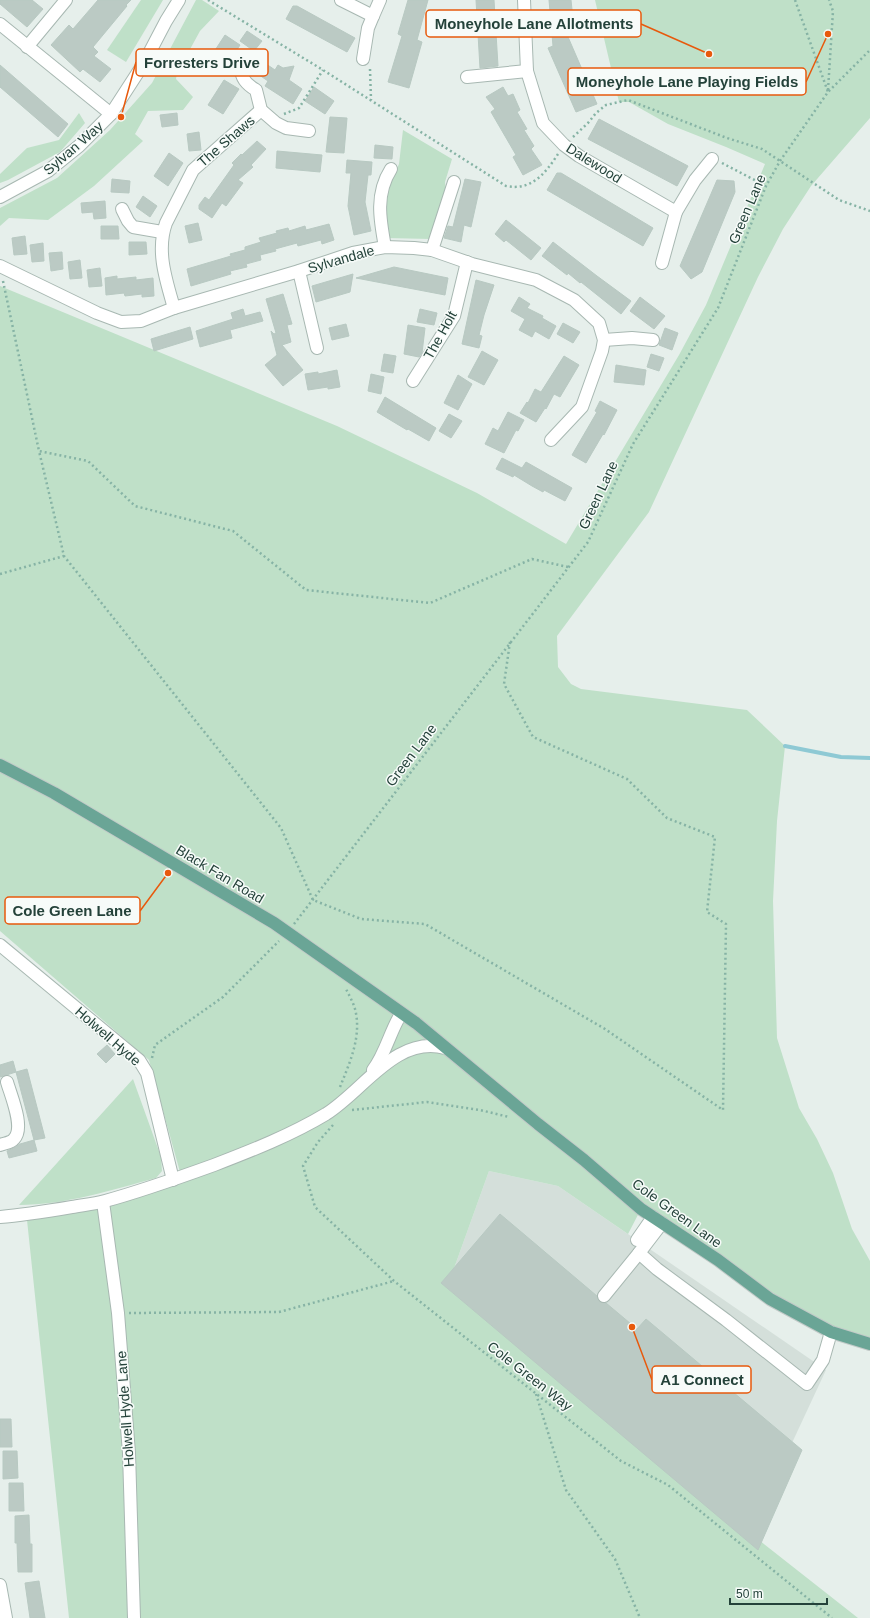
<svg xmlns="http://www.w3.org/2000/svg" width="870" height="1618" font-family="Helvetica,sans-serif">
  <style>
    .built { fill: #d4dfda }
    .green { fill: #bfe0c8 }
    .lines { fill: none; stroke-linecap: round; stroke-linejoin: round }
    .stream { stroke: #8ec9d4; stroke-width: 4 }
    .building { fill: #bbcac4; stroke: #b8c9c2 }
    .minor-casing { stroke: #a8b8b2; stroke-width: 14 }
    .major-casing { stroke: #c2cac8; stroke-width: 14 }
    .path { stroke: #86b3a5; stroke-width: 2.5; stroke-dasharray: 2 3; stroke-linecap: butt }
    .minor { stroke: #fff; stroke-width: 12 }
    .major { stroke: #6aa596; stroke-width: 12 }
    .labels { text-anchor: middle; stroke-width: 3; stroke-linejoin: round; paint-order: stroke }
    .street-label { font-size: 14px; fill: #24423a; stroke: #f7fbf9 }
    .leader { fill: none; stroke: #e8590c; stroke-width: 1.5 }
    .callout-dot { fill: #e8590c; stroke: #f7fbf9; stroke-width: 1.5 }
    .callout { fill: #f7fbf9; stroke: #e8590c; stroke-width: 1.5 }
    .callout-label { font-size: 15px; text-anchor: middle; font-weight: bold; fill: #24423a }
  </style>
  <rect width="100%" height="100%" fill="#e6efeb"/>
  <!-- built -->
  <path class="built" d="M489 1171 558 1186 826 1370 750 1533 448 1285Z"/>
  <!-- green -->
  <g class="green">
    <path d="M141 0H163L126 62 107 50Z"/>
    <path d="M196 0H202L219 11 200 31 177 73 176 79 193 97 183 110 148 111 135 134 143 141 94 186 48 220 9 218 0 226V208L57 178 110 130 152 83Z"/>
    <path d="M595 0H870V118L811 186 783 229 758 277 649 512 557 636 558 667 571 684 581 689 747 710 785 746 777 821 773 901 777 1038 799 1108 817 1139 833 1173 852 1229 870 1261V1344L831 1332 641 1209 628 1234 558 1186 489 1171 448 1285 750 1533 858 1618H69L27 1220 101 1207 183 1183 149 1060 0 931V286L337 426 477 493 566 544 679 355 706 305 765 164 726 147 668 124 629 102H619Z"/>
    <path d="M79 113 85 123 60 152 8 180 0 183V174L27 148 59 140Z"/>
    <path d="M403 130 452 159 445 182 446 197 431 239 386 238 385 218 387 190 399 164Z"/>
    <path d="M133 1079 161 1157 162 1171 156 1178C112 1190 65 1205 19 1205Z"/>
  </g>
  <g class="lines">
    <!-- stream -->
    <path class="stream" d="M785 746 841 757 870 758"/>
  </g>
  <!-- building -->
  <g class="building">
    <path d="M0 0H32L43 9 27 27 0 4Z"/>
    <path d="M98 0H131L126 5 127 6 93 47 98 52 94 56 111 69 100 82 83 69 80 72 51 45 69 25 73 29Z"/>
    <path d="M408 0H428L417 40 422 42 409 88 388 82 402 36 398 34Z"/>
    <path d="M476 0H494L498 66 480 68Z"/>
    <path d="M549 0H571L574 29 565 30 597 104 576 112 548 48 553 46Z"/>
    <path d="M293 6H297L355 38 347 52 286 19Z"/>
    <path d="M247 31 262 41 254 51 240 41Z"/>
    <path d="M225 35 240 45 221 74 206 64Z"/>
    <path d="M256 57 275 70 278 65 283 68 294 66 289 80 302 89 293 104 265 86 268 81 249 68Z"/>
    <path d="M0 65 68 124 58 137 0 87Z"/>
    <path d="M224 80 239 89 223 114 208 105Z"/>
    <path d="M314 87 334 101 325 114 305 101Z"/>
    <path d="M503 87 508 96 513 94 520 110 517 112 527 129 524 130 534 146 531 149 542 165 523 175 513 157 516 155 491 112 495 109 486 97Z"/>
    <path d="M177 113 178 125 162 127 160 115Z"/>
    <path d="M330 117 347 118 344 153 326 152Z"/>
    <path d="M599 119 688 166 677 186 588 139Z"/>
    <path d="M199 132 201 150 189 151 187 134Z"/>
    <path d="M257 141 266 149 251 165 253 167 238 180 243 183 226 206 222 203 212 218 199 209V205L205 197 209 200 234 165 232 163 241 154 242 155Z"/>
    <path d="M375 145 393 147 392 159 374 158Z"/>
    <path d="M277 151 322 155 320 172 276 168Z"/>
    <path d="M169 153 183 163 168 186 154 176Z"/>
    <path d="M347 160 372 162 371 175H368L365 202 371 231 354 235 348 206 351 173H346Z"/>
    <path d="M557 173H561L653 228 643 246 547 190Z"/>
    <path d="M112 179 130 181 129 193 111 192Z"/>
    <path d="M465 179 481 182 471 227 464 225 461 242 444 238 448 226 453 227Z"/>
    <path d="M717 180 734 181 735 192 702 272 691 279 680 266Z"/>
    <path d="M143 196 157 206 150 217 136 207Z"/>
    <path d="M105 201 106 218 94 219 93 212 82 213 81 203Z"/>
    <path d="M506 220 541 248 531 260 506 240 504 242 495 234Z"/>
    <path d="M198 223 202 240 189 243 185 226Z"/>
    <path d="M329 224 334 240 322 244 321 240 298 246 297 243 275 249 276 251 260 255 261 260 246 264 247 267 230 271 231 274 191 286 187 269 231 256 230 254 245 250V247L261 242 259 238 277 233 276 231 288 228 289 231 305 226 306 230Z"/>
    <path d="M101 226H118L119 239H101Z"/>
    <path d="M25 236 27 254 14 255 12 238Z"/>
    <path d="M129 242H146L147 254 129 255Z"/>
    <path d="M553 242 597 276 631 301 621 314 581 282 580 283 568 273 567 275 542 256Z"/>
    <path d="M43 243 44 261 32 262 30 245Z"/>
    <path d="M62 252 63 269 51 271 49 253Z"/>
    <path d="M80 260 82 278 70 279 68 262Z"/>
    <path d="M394 267 448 278 445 295 356 278Z"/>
    <path d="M100 268 102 286 89 287 87 270Z"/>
    <path d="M353 274 350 292 316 302 312 286Z"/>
    <path d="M117 276V279L136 277V280L153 278 154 296 142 297V294L125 296 124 293 106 295 105 278Z"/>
    <path d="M476 280 494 285 484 315 479 335 482 336 479 348 462 344Z"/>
    <path d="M283 294 292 324 287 325 291 342 282 345 303 370 283 386 265 365 277 355 271 331 274 334 276 333 266 299Z"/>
    <path d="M519 297 530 304 527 308 543 316 542 318 556 326 549 339 535 331 532 337 519 330 525 319 511 311Z"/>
    <path d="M640 297 665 316 654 329 630 311Z"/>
    <path d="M243 309 245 316 260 312 263 321 230 330 232 338 200 347 196 331 233 319 231 313Z"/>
    <path d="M420 309 437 313 434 325 417 322Z"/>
    <path d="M563 323 580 332 573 343 557 334Z"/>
    <path d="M346 324 349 336 332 340 329 328Z"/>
    <path d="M408 325 425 328 422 353 419 357 404 354Z"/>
    <path d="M190 327 193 339 154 351 151 339Z"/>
    <path d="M665 328 678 333 672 350 659 345Z"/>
    <path d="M482 351 498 360 484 385 468 377Z"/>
    <path d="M384 354 396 356 393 373 381 371Z"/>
    <path d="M651 354 664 358 659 371 647 367Z"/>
    <path d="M564 356 579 365 560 397 554 394 546 409 545 408 536 422 520 413 527 402 528 403 535 389 541 392Z"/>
    <path d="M616 365 646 370 644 385 614 382Z"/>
    <path d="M337 370 340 387 328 389V387L308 390 305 374 318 372V374Z"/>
    <path d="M371 374 384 377 381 394 368 391Z"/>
    <path d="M458 375 472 384 458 410 444 403Z"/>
    <path d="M385 397 436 428 429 441 408 429 407 430 377 412Z"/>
    <path d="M600 401 617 410 604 435 603 434 586 463 572 455 597 412 595 411Z"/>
    <path d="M508 412 524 420 518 431 516 430 504 453 485 444 493 428 498 431Z"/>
    <path d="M449 414 462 421 451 438 439 431Z"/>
    <path d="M502 458 522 468 526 462 572 488 565 501 544 490 543 492 532 486 514 475 513 477 496 469Z"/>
    <path d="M107 1045 115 1054 106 1063 97 1054Z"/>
    <path d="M13 1061 16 1072 0 1077V1065Z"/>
    <path d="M27 1069 45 1138 34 1140 16 1072Z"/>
    <path d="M34 1140 37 1151 9 1158 7 1151 14 1148 20 1144Z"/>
    <path d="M500 1214 597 1296 600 1302 606 1303 637 1329 646 1319 802 1450 758 1550 441 1283Z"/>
    <path d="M0 1419H11L12 1447H0Z"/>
    <path d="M3 1451H17L18 1478 3 1479Z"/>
    <path d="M9 1483H23L24 1511H9Z"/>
    <path d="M29 1515 30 1544H32V1572H18L17 1543H15V1516Z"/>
    <path d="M39 1581 45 1618H30L25 1583Z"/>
  </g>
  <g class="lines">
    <!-- minor casing -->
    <g class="minor-casing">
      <g id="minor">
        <path d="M341 0 373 16 380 0"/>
        <path d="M524 0 527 71 543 123 564 145 579 156 676 212 695 180 712 159"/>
        <path d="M0 24 111 114"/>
        <path d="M27 47 66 0"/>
        <path d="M363 59 368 28 373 16"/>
        <path d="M243 61C238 75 244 83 256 90L261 110 276 123 286 128 309 131"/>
        <path d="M467 77 527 71"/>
        <path d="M0 197 48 171 79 146 111 114 144 63 166 21 179 0"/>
        <path d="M122 209 128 221 133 227 162 232"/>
        <path d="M385 247C380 220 375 194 391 169"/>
        <path d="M432 250 454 182"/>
        <path d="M662 263 676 212"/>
        <path d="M0 266 97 313 121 322 141 321 174 308 299 271 353 253 385 247 414 248 432 250 472 264 536 280 574 300 599 323 604 340 602 351 582 407 551 440"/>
        <path d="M299 271 317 348"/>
        <path d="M174 308C166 280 156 251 166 223L193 170 261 110"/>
        <path d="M604 340 632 338 653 340"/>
        <path d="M413 381 454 316 467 262"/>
        <path d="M0 945 139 1060 147 1073 173 1180"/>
        <path d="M373 1070C386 1053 390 1031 401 1014"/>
        <path d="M0 1145C5 1143 11 1143 14 1139 25 1128 11 1096 7 1082"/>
        <path d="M103 1202 118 1313 129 1453 134 1618"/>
        <path d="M0 1217C24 1215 48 1211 72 1207 83 1205 94 1204 105 1201 142 1191 178 1178 214 1165 253 1150 291 1135 326 1114 364 1090 396 1035 445 1048"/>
        <path d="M637 1240 653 1217"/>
        <path d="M639 1253 662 1223"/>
        <path d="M604 1296 639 1253 657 1269 726 1320 807 1384 823 1360 831 1332"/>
        <path d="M0 1585 6 1618"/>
      </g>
    </g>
    <!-- major casing -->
    <g class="major-casing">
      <path id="major" d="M0 765 54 793 274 923 416 1023 538 1124 584 1160 641 1209 718 1260 770 1299 831 1332 870 1344"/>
    </g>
    <!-- path -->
    <g class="path">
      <path d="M208 0 323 70 506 186C531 191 545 174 558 154"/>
      <path d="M795 0 828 92"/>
      <path d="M370 69 371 100"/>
      <path d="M828 90 833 11 829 0"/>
      <path d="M284 114 299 108 323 70"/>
      <path d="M573 137 588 123 596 113 606 105 628 100 727 138 762 149 839 200 870 211"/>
      <path d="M722 163 766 186"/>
      <path d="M3 281 39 451"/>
      <path d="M0 574 64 556"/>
      <path d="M510 642 504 684 533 737 627 779 667 818 715 837 707 912 726 924 723 1110 605 1029 425 924 361 919 313 900 281 828 64 556 39 451 88 461 135 506 233 531 306 590 430 603 532 559 568 567"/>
      <path d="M294 924 588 542 633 444 718 308 766 186 780 161 828 92 870 50"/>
      <path d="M152 1058 155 1045 223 997 279 941"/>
      <path d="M340 1087C350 1062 362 1036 355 1009 353 1002 349 995 346 989"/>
      <path d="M352 1110 427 1102 480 1110 509 1117"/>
      <path d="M333 1125 318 1142 303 1166 315 1207 394 1281 621 1461 668 1485 832 1618"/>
      <path d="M129 1313 279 1312 394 1281"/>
      <path d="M536 1394 566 1490 615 1559 640 1618"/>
    </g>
    <!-- minor -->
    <use href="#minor" class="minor"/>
    <!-- major -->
    <use href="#major" class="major"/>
  </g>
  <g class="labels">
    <!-- street labels -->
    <g class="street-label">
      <text transform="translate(226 141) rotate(-41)" y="5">The Shaws</text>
      <text transform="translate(73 148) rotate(-41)" y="5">Sylvan Way</text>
      <text transform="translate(594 163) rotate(32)" y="5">Dalewood</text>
      <text transform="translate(747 209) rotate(-67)" y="5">Green Lane</text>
      <text transform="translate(341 259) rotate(-16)" y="5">Sylvandale</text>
      <text transform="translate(440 335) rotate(-61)" y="5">The Holt</text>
      <text transform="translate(598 495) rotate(-65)" y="5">Green Lane</text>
      <text transform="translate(411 755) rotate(-53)" y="5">Green Lane</text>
      <text transform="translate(220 874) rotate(31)" y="5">Black Fan Road</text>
      <text transform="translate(108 1036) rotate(41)" y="5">Holwell Hyde</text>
      <text transform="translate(677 1213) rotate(36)" y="5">Cole Green Lane</text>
      <text transform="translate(530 1376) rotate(38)" y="5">Cole Green Way</text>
      <text transform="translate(125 1409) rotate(-94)" y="5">Holwell Hyde Lane</text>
    </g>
  </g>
  <!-- callouts -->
  <path class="leader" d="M709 54L641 24M121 117L136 62M828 34L806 82M168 873L140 911M632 1327L652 1380"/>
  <g class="callout-dot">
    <circle cx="709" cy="54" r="4"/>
    <circle cx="121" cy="117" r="4"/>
    <circle cx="828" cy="34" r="4"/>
    <circle cx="168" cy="873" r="4"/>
    <circle cx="632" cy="1327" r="4"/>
  </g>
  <g class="callout">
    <rect x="426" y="10" width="215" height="27" rx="4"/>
    <rect x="136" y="49" width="132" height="27" rx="4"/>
    <rect x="568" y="68" width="238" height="27" rx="4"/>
    <rect x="5" y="897" width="135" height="27" rx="4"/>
    <rect x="652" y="1366" width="99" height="27" rx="4"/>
  </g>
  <g class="callout-label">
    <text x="534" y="29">Moneyhole Lane Allotments</text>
    <text x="202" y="68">Forresters Drive</text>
    <text x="687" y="87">Moneyhole Lane Playing Fields</text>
    <text x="72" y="916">Cole Green Lane</text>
    <text x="702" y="1385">A1 Connect</text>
  </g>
  <!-- scale -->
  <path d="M730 1598v6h97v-6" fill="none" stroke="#24423a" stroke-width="2"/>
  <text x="736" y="1598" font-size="12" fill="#24423a" stroke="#f7fbf9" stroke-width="3" paint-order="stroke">50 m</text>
</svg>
